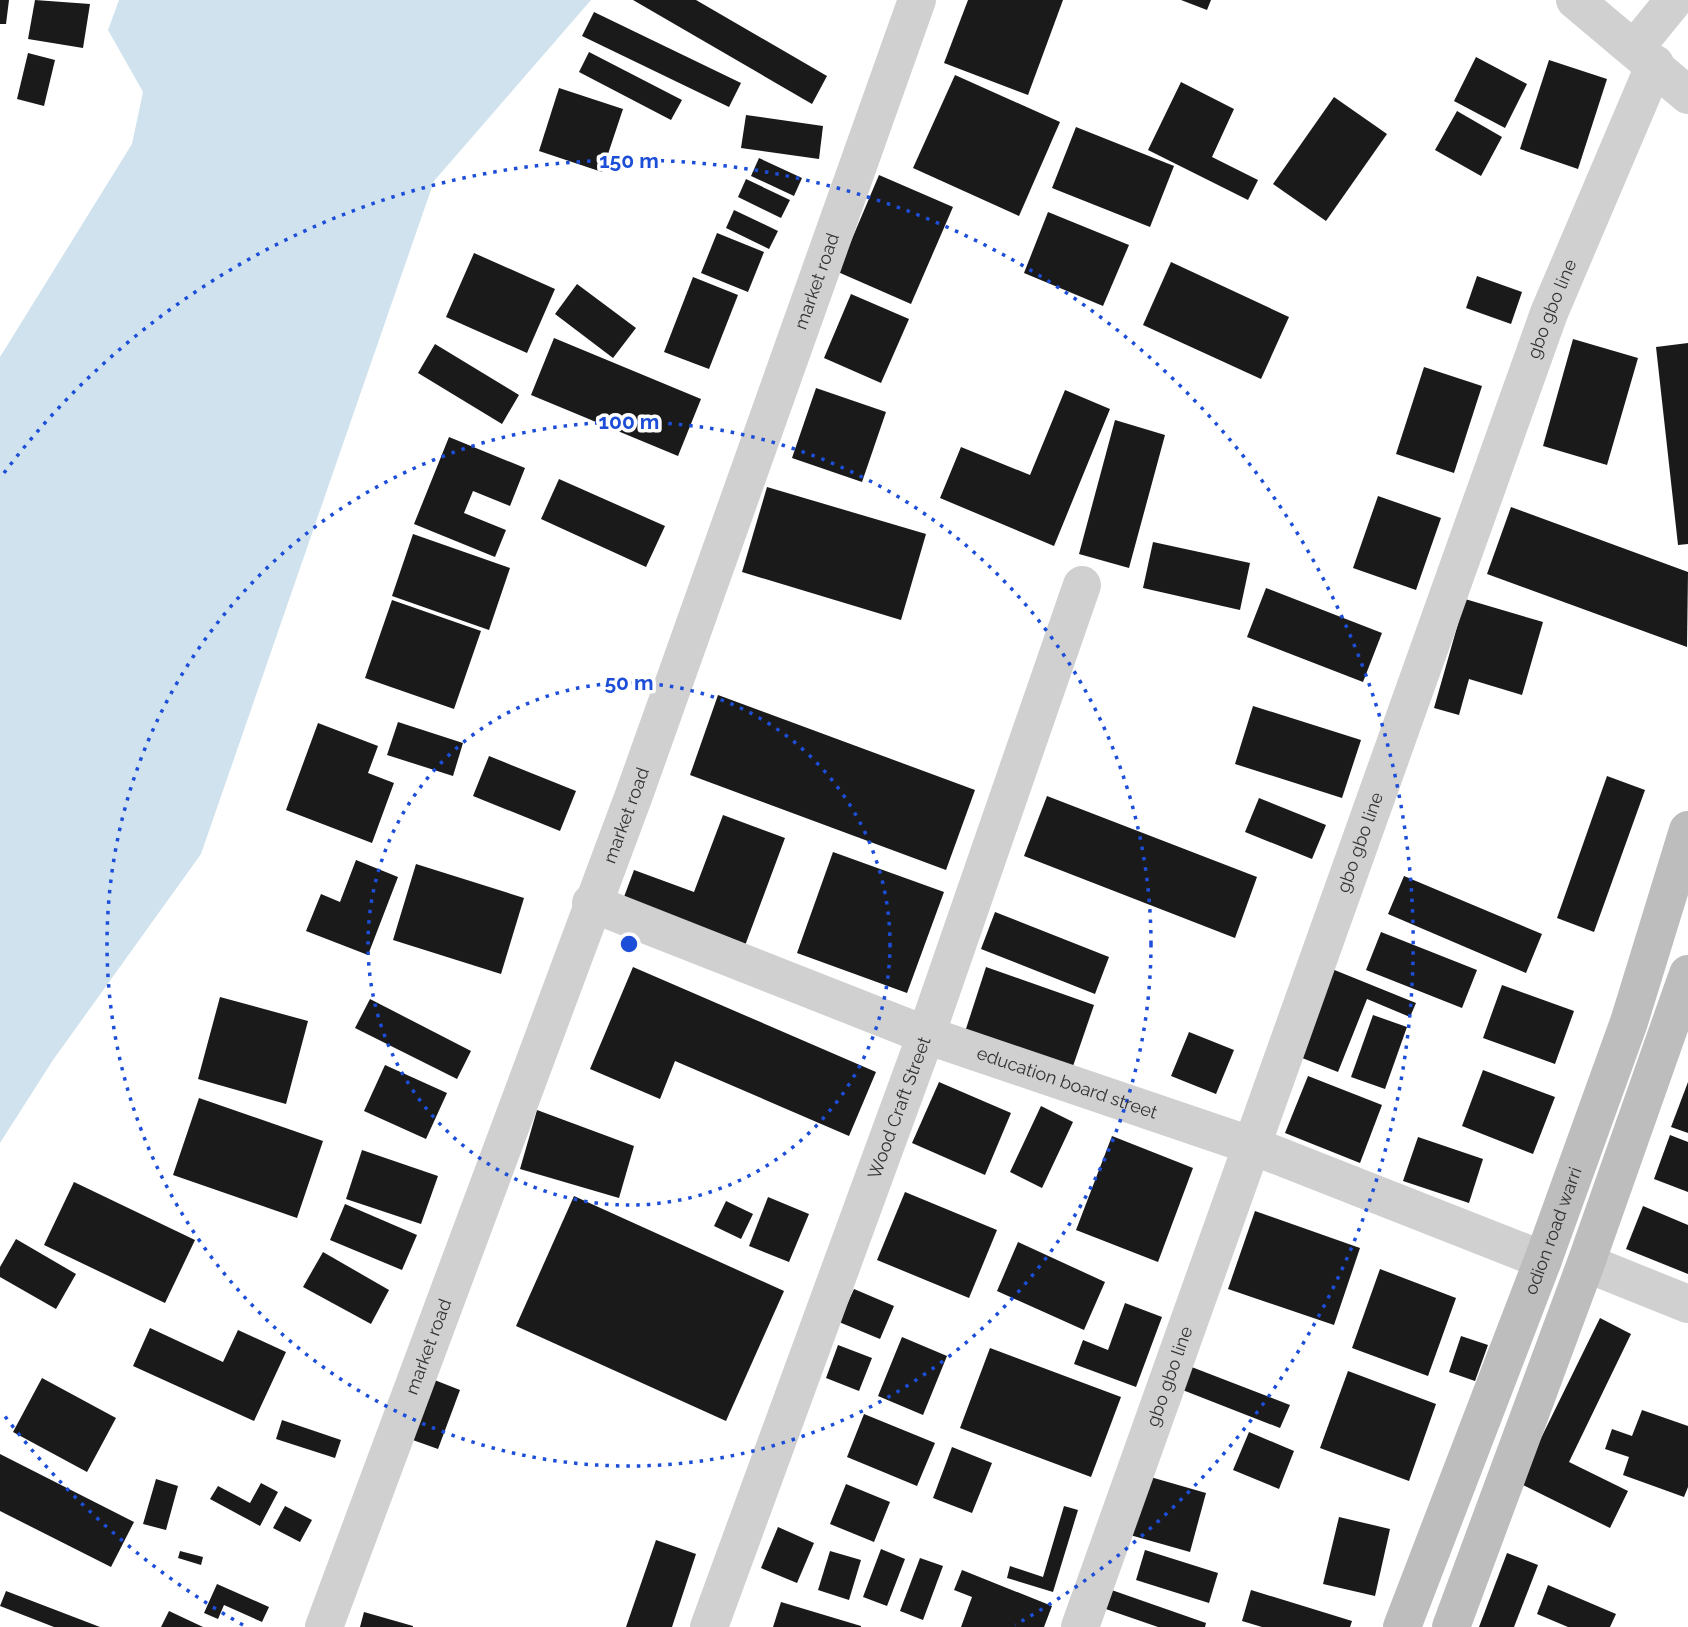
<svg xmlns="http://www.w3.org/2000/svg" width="1688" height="1627" font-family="Raleway,sans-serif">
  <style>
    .water { fill: #cfe2ee }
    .building { fill: #1a1a1a }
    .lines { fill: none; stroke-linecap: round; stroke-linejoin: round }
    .street { stroke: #d0d0d0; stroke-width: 38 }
    .secondary { stroke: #bdbdbd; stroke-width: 38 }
    .ring { fill: none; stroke: #1d4ed8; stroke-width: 3.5; stroke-dasharray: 3.5 7 }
    .labels { text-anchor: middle; stroke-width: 7; stroke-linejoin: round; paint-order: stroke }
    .street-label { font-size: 18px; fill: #333; stroke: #fff }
    .centre { fill: #1d4ed8; stroke: #fff; stroke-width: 3.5 }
    .ring-label { font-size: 21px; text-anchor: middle; font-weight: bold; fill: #1d4ed8; stroke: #fff; stroke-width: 7; stroke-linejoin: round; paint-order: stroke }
  </style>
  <rect width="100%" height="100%" fill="#fff"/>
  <!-- water -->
  <path class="water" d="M119 0H591L434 181 201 854 53 1060 0 1143V357L132 144 143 92 108 30Z"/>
  <!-- building -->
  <g class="building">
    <path d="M0 0H9L6 24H0Z"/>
    <path d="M35 0 90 4 83 48 28 39Z"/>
    <path d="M633 0H696L827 76 812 104Z"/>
    <path d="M968 0H1063L1028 95 944 63Z"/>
    <path d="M1181 0H1211L1207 10Z"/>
    <path d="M594 12 741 83 729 107 582 36Z"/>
    <path d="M589 52 682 100 671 120 579 72Z"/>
    <path d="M28 53 55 60 44 106 17 99Z"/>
    <path d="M1476 57 1527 84 1505 128 1454 101Z"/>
    <path d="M1549 60 1607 79 1578 169 1520 149Z"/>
    <path d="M955 75 1060 122 1019 216 913 168Z"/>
    <path d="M1181 82 1234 109 1212 157 1258 180 1248 200 1148 150Z"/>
    <path d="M559 88 623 109 602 172 539 151Z"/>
    <path d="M1334 97 1387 134 1326 221 1273 184Z"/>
    <path d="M1457 111 1502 137 1481 176 1435 150Z"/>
    <path d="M746 115 823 126 819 159 741 148Z"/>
    <path d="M1076 127 1174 166 1150 227 1052 188Z"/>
    <path d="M759 158 802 178 794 196 751 176Z"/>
    <path d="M879 175 953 207 911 304 838 272Z"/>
    <path d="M746 179 790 200 781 218 738 197Z"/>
    <path d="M734 210 778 231 769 249 726 228Z"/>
    <path d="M1048 212 1129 245 1103 306 1024 273Z"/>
    <path d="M717 233 764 252 748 292 701 273Z"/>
    <path d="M474 253 555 289 527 353 446 317Z"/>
    <path d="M1171 262 1289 317 1261 379 1143 325Z"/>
    <path d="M1477 276 1522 292 1511 324 1466 308Z"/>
    <path d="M693 277 738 295 709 369 664 352Z"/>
    <path d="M577 284 636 328 613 358 555 314Z"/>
    <path d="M851 294 909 319 881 383 824 358Z"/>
    <path d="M554 338 701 399 678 456 531 395Z"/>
    <path d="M1573 339 1638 358 1607 465 1543 446Z"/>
    <path d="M1688 343V544L1678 545 1656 347Z"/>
    <path d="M435 344 519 395 502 424 418 373Z"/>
    <path d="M1424 367 1482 386 1454 473 1396 454Z"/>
    <path d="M816 388 886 412 862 482 792 458Z"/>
    <path d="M1065 390 1110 409 1054 546 940 498 961 447 1030 475Z"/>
    <path d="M1115 420 1165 435 1129 568 1079 554Z"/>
    <path d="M449 437 525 468 510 506 473 491 464 513 506 530 495 557 414 524Z"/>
    <path d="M559 479 665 526 646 567 541 519Z"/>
    <path d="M767 487 926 534 901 620 742 572Z"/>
    <path d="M1378 496 1441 518 1416 590 1353 568Z"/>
    <path d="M1511 507 1688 572 1687 647 1487 574Z"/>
    <path d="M413 534 510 568 489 630 392 596Z"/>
    <path d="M1153 542 1250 563 1240 610 1143 588Z"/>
    <path d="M1266 588 1382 633 1363 682 1247 637Z"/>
    <path d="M1465 599 1543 622 1522 695 1469 679 1459 715 1434 708Z"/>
    <path d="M392 600 481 631 454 709 365 678Z"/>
    <path d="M718 695 975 790 946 870 690 775Z"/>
    <path d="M1253 706 1361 740 1342 798 1235 764Z"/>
    <path d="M398 722 463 743 453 776 387 755Z"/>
    <path d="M318 723 378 746 368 773 394 783 372 843 286 810Z"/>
    <path d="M489 756 576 791 560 831 473 796Z"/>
    <path d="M1607 776 1645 790 1594 932 1557 918Z"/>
    <path d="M1047 796 1257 877 1235 938 1024 856Z"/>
    <path d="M1259 798 1326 825 1312 859 1245 832Z"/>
    <path d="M723 815 785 838 743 951 621 905 634 870 694 892Z"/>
    <path d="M833 852 944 892 907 993 797 953Z"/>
    <path d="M356 860 398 877 368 955 306 931 321 894 340 902Z"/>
    <path d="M416 864 524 898 501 974 393 940Z"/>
    <path d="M1404 876 1542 934 1526 973 1388 914Z"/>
    <path d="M995 912 1109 957 1095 994 981 949Z"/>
    <path d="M1381 932 1477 970 1462 1008 1366 970Z"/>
    <path d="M633 967 876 1072 849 1136 675 1061 660 1099 590 1069Z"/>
    <path d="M986 967 1094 1005 1071 1072 964 1035Z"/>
    <path d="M1332 969 1416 1003 1410 1017 1367 999 1338 1072 1297 1056Z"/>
    <path d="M1502 985 1574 1011 1555 1064 1483 1038Z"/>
    <path d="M220 997 308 1021 286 1104 198 1079Z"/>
    <path d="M370 999 471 1051 457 1079 355 1028Z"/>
    <path d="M1373 1015 1407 1027 1385 1089 1351 1077Z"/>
    <path d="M1189 1032 1234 1050 1216 1094 1171 1076Z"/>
    <path d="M385 1065 447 1093 426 1139 364 1111Z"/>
    <path d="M1483 1070 1555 1097 1533 1154 1462 1126Z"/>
    <path d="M1308 1076 1382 1105 1360 1163 1285 1133Z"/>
    <path d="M939 1082 1011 1113 985 1175 912 1143Z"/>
    <path d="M1688 1082V1133L1671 1127Z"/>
    <path d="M199 1098 323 1141 297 1218 173 1175Z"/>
    <path d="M1041 1106 1073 1122 1042 1188 1010 1172Z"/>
    <path d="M537 1110 634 1146 619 1198 520 1169Z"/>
    <path d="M1670 1135 1688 1142V1192L1654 1179Z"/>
    <path d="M1112 1136 1193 1168 1158 1262 1076 1230Z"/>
    <path d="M1418 1137 1483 1159 1469 1203 1403 1181Z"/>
    <path d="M362 1150 438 1176 421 1224 346 1199Z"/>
    <path d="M74 1182 195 1240 165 1303 44 1245Z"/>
    <path d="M905 1192 997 1230 969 1298 877 1260Z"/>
    <path d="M574 1196 784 1291 726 1421 516 1326Z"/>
    <path d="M768 1197 809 1214 789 1262 749 1246Z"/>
    <path d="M726 1201 753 1214 741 1239 714 1226Z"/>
    <path d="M345 1204 417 1235 402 1270 330 1240Z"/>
    <path d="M1643 1206 1688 1225V1274L1626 1249Z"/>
    <path d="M1255 1211 1360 1248 1334 1325 1228 1289Z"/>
    <path d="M16 1239 76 1274 56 1309 0 1277V1267Z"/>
    <path d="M1018 1242 1105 1282 1084 1330 997 1291Z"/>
    <path d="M323 1252 389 1290 371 1324 303 1287Z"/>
    <path d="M1380 1269 1456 1298 1428 1376 1352 1348Z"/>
    <path d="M854 1289 894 1306 880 1339 839 1322Z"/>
    <path d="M1125 1303 1162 1317 1136 1387 1074 1364 1083 1340 1108 1350Z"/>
    <path d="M1600 1318 1631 1334 1569 1462 1628 1491 1610 1528 1519 1483Z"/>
    <path d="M150 1328 223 1362 238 1330 286 1352 254 1421 133 1366Z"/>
    <path d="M1461 1336 1488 1345 1475 1381 1449 1372Z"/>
    <path d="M902 1337 947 1356 923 1415 878 1396Z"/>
    <path d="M838 1345 872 1358 859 1391 826 1378Z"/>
    <path d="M990 1348 1121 1397 1091 1477 960 1428Z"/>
    <path d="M1189 1366 1290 1405 1280 1428 1180 1389Z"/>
    <path d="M1348 1371 1436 1404 1409 1481 1320 1448Z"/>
    <path d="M42 1378 116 1418 87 1472 13 1432Z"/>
    <path d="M432 1379 460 1390 438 1449 410 1439Z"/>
    <path d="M1642 1410 1688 1426V1487L1684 1497 1623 1475 1629 1457 1605 1449 1612 1429 1632 1436Z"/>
    <path d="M864 1414 935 1443 917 1486 847 1457Z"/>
    <path d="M282 1420 341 1440 335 1458 276 1439Z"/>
    <path d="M1249 1432 1294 1451 1279 1489 1233 1470Z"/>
    <path d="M952 1447 992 1463 972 1513 933 1498Z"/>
    <path d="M0 1454 134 1522 111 1567 0 1511Z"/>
    <path d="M1147 1476 1206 1493 1190 1552 1130 1535Z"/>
    <path d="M156 1479 178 1486 166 1530 143 1524Z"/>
    <path d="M261 1483 278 1492 260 1526 210 1499 218 1486 250 1503Z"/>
    <path d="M846 1484 890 1502 874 1542 830 1524Z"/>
    <path d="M285 1506 312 1520 300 1542 273 1528Z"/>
    <path d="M1064 1506 1078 1510 1053 1592 1007 1578 1010 1566 1043 1577Z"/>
    <path d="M1339 1517 1390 1529 1375 1596 1323 1584Z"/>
    <path d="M778 1527 814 1543 797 1583 761 1568Z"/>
    <path d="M656 1540 696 1554 672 1627H626Z"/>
    <path d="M881 1549 905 1559 887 1606 863 1597Z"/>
    <path d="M1145 1550 1218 1573 1209 1603 1136 1580Z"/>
    <path d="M180 1551 203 1557 201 1565 178 1558Z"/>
    <path d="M830 1551 861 1560 849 1600 818 1590Z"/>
    <path d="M1507 1553 1538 1565 1514 1627H1479Z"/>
    <path d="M920 1558 943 1566 923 1620 900 1611Z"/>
    <path d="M962 1570 1052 1606 1044 1627H961L972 1597 954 1590Z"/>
    <path d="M217 1584 269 1607 262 1622 224 1605 218 1619 204 1613Z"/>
    <path d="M1548 1585 1616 1614 1610 1627H1568L1537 1614Z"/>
    <path d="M1103 1587 1206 1623 1205 1627H1158L1097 1606Z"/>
    <path d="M1251 1590 1352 1621 1350 1627H1262L1242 1621Z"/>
    <path d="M6 1591 100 1627H54L0 1606Z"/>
    <path d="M781 1602 861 1626V1627H773Z"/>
    <path d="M169 1611 203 1627H161Z"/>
    <path d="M364 1612 413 1626V1627H360Z"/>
  </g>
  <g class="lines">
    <!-- street -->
    <g class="street">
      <path d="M1575 0 1688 95"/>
      <path d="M1635 48 1674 0"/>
      <path id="s1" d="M591 903 926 1035 1253 1146 1543 1260"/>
      <path d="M1586 1263 1688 1304"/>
      <path id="s2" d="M324 1627 634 795 917 0"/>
      <path id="s3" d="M709 1627 926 1035 1082 585"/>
      <path id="s4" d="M1080 1627 1549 313 1655 64"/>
    </g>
    <!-- secondary -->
    <g class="secondary">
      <path id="s5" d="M1402 1627 1543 1260 1629 1022 1688 830"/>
      <path d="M1451 1627 1586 1263 1688 974"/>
    </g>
  </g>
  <!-- distance rings -->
  <g class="ring">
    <circle cx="629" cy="944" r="261"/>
    <circle cx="629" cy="944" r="522"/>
    <path d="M243 1625A783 783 0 0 1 4 1415M4 473A783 783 0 1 1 1015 1625"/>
  </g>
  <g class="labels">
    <!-- street labels -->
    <g class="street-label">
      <text dy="6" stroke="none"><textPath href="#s2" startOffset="1433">market road</textPath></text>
      <text dy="6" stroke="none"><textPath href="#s4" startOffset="1400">gbo gbo line</textPath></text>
      <text dy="6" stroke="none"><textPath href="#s2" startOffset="866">market road</textPath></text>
      <text dy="6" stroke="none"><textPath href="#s4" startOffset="833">gbo gbo line</textPath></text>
      <text dy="6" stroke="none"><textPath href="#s1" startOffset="509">education board street</textPath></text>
      <text dy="6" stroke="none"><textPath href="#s3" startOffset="553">Wood Craft Street</textPath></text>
      <text dy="6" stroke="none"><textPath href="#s5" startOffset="424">odion road warri</textPath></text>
      <text dy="6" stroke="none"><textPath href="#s2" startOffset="299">market road</textPath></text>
      <text dy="6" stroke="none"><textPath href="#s4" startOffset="266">gbo gbo line</textPath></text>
    </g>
  </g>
  <circle cx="629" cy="944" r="10" class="centre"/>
  <g class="ring-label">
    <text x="629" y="168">150 m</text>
    <text x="629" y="429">100 m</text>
    <text x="629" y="690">50 m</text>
  </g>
</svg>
